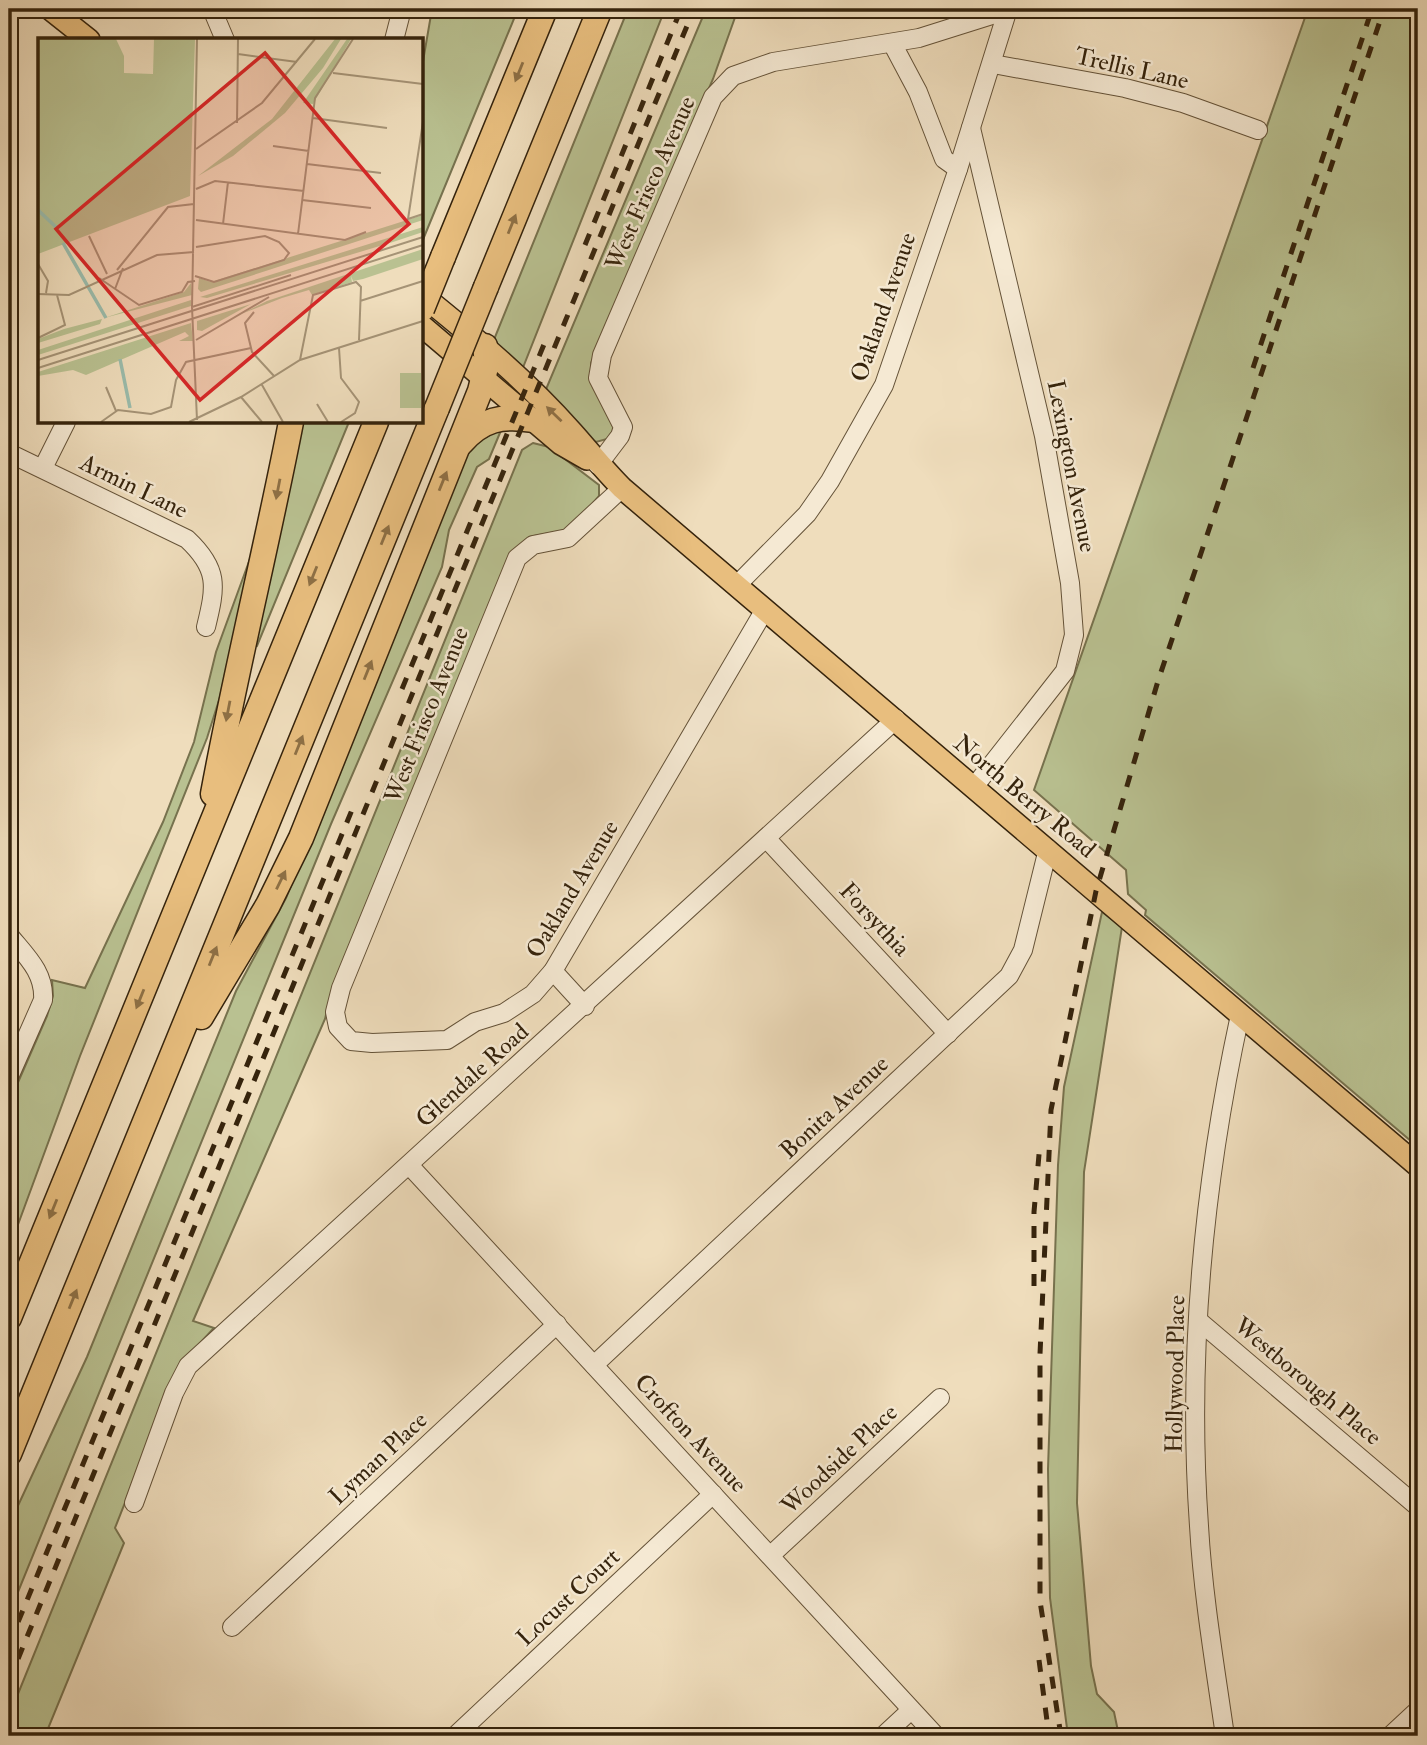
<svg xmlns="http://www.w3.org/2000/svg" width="1427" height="1745" font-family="'IM FELL Double Pica',serif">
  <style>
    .green { fill: #b9c191; stroke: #77724e; stroke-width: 2 }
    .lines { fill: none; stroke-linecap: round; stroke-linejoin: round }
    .minor-casing { stroke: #645238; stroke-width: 20 }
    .major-casing { stroke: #35230c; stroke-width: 24 }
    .highway-casing { stroke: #35230c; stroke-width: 27 }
    .minor { stroke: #f5e9d3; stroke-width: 18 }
    .major { stroke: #e8be7e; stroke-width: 21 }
    .highway { stroke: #e8be7e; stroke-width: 24 }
    .rail { stroke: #35230c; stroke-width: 5; stroke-dasharray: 12 12; stroke-linecap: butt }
    .highway-bridge-casing { stroke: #35230c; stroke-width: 27; stroke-linecap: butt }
    .highway-bridge { stroke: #e8be7e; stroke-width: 24 }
    .oneway { fill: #8e7045 }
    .labels { text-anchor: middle; stroke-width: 5; stroke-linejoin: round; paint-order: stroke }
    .street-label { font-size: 24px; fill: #35230c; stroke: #f5e9d3 }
    .inset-river { fill: none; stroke: #9abcac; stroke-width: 3.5 }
    .inset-road { fill: none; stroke: #a59376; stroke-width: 2 }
    .view { fill: #d62828; fill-opacity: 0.15; stroke: #d62828; stroke-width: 3.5 }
    .inset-edge { fill: none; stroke: #35230c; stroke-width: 3.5 }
  </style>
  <rect width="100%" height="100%" fill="#efddbc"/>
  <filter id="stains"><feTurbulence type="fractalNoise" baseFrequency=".00286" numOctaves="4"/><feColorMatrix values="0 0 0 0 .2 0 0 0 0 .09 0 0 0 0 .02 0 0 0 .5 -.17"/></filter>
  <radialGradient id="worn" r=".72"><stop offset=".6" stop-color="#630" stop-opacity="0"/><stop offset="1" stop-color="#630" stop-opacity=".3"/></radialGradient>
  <!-- green -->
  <g class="green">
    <path d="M432 9H518L422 242V67Z"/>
    <path d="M628 9H665L522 370 493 342Z"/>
    <path d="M706 9H738L713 79 591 363V381L615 428 607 439 596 442 588 438 544 394Z"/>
    <path d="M1308 9H1418V1147L1145 915 1146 910 1128 894 1126 870 1034 790Z"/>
    <path d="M298 422H349L257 646 252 644Z"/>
    <path d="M502 428 489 459 477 467 449 530 442 567 331 824 9 1614V1525L87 1357 236 991 286 898 466 457 474 444Z"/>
    <path d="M533 443 549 447 599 485V496L571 529 529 537 509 556 332 990 325 1019 193 1321 214 1328 186 1358 173 1381 115 1528 124 1543 45 1736H9V1716L522 450Z"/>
    <path d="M251 556 220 697 207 738 80 1056 9 1249V1103L47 1016 53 996 52 980 85 988 163 822 194 742 216 652Z"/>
    <path d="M1102 912 1122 927 1084 1172 1077 1503 1091 1666 1097 1694 1114 1712 1119 1736H1068L1050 1598 1048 1469 1058 1165 1064 1087Z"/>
  </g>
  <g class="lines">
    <!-- minor casing -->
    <g class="minor-casing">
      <g id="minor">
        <path d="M212 9 225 40"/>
        <path d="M394 40 402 9"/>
        <path d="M892 43 918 92 944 159 958 169"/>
        <path d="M993 64 1125 88 1183 103 1258 130"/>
        <path d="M971 128 1044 436 1070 583 1074 635 1065 671 974 787"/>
        <path d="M9 453 187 539C219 569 216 586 206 627"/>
        <path d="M598 465 620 436 623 427 598 378 602 355 713 97 733 76 773 62 919 38 1008 10"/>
        <path d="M43 468 66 422"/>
        <path d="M622 488 568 538 533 545 517 558 341 988 335 1012 338 1027 351 1041 372 1043 447 1040 475 1022 504 1013 533 994 553 971 764 611"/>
        <path d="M737 585 807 514 830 481 884 385 958 169 1008 9"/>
        <path d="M766 838 948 1034"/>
        <path d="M9 935C25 955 45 972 43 1000L9 1077"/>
        <path d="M553 971 585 1006"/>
        <path d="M409 1165 936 1736"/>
        <path d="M1199 1321 1418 1507"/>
        <path d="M594 1365 1009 976 1023 950 1048 849"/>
        <path d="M134 1503 174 1393 188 1366 896 719"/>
        <path d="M771 1555 940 1398"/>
        <path d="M232 1627 557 1324"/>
        <path d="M455 1736 713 1494"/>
        <path d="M883 1736 911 1710"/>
        <path d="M1225 1736C1215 1666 1203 1596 1199 1526 1187 1355 1204 1181 1240 1015"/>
        <path d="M1390 1736 1418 1710"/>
      </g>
    </g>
    <!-- major casing -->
    <g class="major-casing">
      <g id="major">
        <path d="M50 9 89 40"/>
        <path d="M422 295C474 337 527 381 572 432 589 451 604 470 622 488L1418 1166"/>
        <path d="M422 326 561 444 587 459"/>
      </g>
    </g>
    <!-- highway casing -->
    <g class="highway-casing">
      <g id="highway">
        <path d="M443 257 545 9"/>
        <path d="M486 287 600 9"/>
        <path d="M461 443C482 419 502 415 533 420"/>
        <path d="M213 794C236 669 267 546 291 422"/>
        <path d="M201 1017 268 905 301 838 480 391 487 363 485 346"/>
        <path d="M9 1318 376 422"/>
        <path d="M9 1454 437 408"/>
      </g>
    </g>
    <!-- minor -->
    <use href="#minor" class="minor"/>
    <!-- major -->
    <use href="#major" class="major"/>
    <!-- highway -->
    <use href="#highway" class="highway"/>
    <!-- rail -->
    <g class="rail">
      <path d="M585 245 681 9"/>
      <path d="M1253 368 1372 9"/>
      <path d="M402 689 545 342"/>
      <path d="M1034 1286V1212L1040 1143"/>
      <path d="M9 1644 354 805"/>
      <path d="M1039 1660 1049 1736"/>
      <path d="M9 1681C237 1123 464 565 694 9"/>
      <path d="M1061 1736 1040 1601V1354L1051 1110 1096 891 1158 681 1384 9"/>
    </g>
    <!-- highway-bridge casing -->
    <g class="highway-bridge-casing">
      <g id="highway-bridge">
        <path d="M422 309 443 257"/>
        <path d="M437 408 486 287"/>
      </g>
    </g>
    <!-- highway-bridge -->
    <use href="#highway-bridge" class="highway-bridge"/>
  </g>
  <!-- one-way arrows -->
  <defs><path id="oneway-solid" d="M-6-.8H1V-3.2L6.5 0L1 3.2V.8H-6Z" transform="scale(1.75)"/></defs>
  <g class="oneway">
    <use href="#oneway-solid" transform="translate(519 72) rotate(112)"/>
    <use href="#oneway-solid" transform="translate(512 224) rotate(-68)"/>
    <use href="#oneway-solid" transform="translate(554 414) rotate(-136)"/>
    <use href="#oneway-solid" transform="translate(443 481) rotate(-68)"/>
    <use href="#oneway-solid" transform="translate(278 489) rotate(101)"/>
    <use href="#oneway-solid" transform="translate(385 535) rotate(-68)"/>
    <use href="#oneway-solid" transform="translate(313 576) rotate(112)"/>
    <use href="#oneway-solid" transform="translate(368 670) rotate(-68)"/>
    <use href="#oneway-solid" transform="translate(228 711) rotate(101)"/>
    <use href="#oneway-solid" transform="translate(299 745) rotate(-68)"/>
    <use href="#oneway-solid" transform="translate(281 880) rotate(-64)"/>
    <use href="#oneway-solid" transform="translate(213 956) rotate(-68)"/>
    <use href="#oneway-solid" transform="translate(140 999) rotate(112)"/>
    <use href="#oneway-solid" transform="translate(53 1209) rotate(112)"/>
    <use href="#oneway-solid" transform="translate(73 1299) rotate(-68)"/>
  </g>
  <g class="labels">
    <!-- street labels -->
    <g class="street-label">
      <text transform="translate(1132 68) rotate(13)" y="8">Trellis Lane</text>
      <text transform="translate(650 183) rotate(-66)" y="8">West Frisco Avenue</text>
      <text transform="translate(883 307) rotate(-71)" y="8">Oakland Avenue</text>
      <text transform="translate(1072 466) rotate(79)" y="8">Lexington Avenue</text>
      <text transform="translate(134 486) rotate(26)" y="8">Armin Lane</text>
      <text transform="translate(426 715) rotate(-68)" y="8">West Frisco Avenue</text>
      <text transform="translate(1025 796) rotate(40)" y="8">North Berry Road</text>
      <text transform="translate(572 889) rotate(-59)" y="8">Oakland Avenue</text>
      <text transform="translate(875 919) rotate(47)" y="8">Forsythia</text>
      <text transform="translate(472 1075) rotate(-42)" y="8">Glendale Road</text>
      <text transform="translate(834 1107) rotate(-43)" y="8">Bonita Avenue</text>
      <text transform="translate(1175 1374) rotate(-89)" y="8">Hollywood Place</text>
      <text transform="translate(1308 1381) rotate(40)" y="8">Westborough Place</text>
      <text transform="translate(691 1433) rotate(47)" y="8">Crofton Avenue</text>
      <text transform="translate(378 1458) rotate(-43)" y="8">Lyman Place</text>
      <text transform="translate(839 1459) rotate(-43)" y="8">Woodside Place</text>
      <text transform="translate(568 1597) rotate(-43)" y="8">Locust Court</text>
    </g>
  </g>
  <!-- overview -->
  <g transform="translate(38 38)">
    <rect width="385" height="385" fill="#efddbc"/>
    <path d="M0 1H78L86 18V35L115 36 116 1H157L152 158 0 216ZM297 1H303L285 30 247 75 195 118 160 138 234 81ZM309 1H313L275 66 265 65ZM385 177V182L163 254 160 251 161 240 173 244ZM385 189V194L355 204 169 260 162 259ZM385 211V221L325 241 315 243 313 238 314 244 274 257 271 252 244 260 203 276 229 263ZM153 245 154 257 66 280 146 254ZM153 262V268L0 317V312ZM213 266 164 293 159 292V283ZM64 281 62 286 0 305V301L26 291ZM153 285 155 303H141L151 298 147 294 48 337 35 332 0 338V334ZM362 335H383V370H362Z" fill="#b9c191"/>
    <path class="inset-river" d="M0 172 20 191M25 205 68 280M82 321 92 370"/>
    <path class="inset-road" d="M159 1 154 269 159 382M200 16 259 24M295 35 385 46M275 80 349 90M385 84 370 181 385 176M199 85 200 1M235 108 271 113M158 111 224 65 277 1M269 126 343 135M158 151 177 143 266 153M264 162 333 170M158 182 307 202 328 194M185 186 190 144M260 196 277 60 315 1M51 198 69 236M0 226 10 243 8 255M79 232 130 169 156 166M157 238 176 244 246 222 251 215 241 204 227 198 158 209M61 240 101 267 144 254 150 244 157 243M77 251 85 230M0 256 31 257 119 217 156 214M322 263 385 243M154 269 253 237M216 274 207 285 214 314 236 338M0 300 27 287 19 257M158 302 231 259M301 310 303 340 321 364 317 375 303 384M0 322 385 199M262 322 275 257 318 244 323 249 321 302M0 330 385 207M224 347 245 384M68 349 78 373M203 359 224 384M279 366 290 384M63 384 80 372 113 376 133 369 138 342 148 324 213 310M151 384 203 359 262 322 385 283"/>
    <path class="view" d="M227 15 371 186 162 362 18 191Z"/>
    <rect width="385" height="385" class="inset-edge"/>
  </g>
  <!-- margin -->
  <rect width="1427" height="1745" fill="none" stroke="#efddbc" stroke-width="35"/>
  <rect x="10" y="10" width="1406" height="1724" fill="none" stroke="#35230c" stroke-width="3.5"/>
  <rect x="18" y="18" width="1392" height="1710" fill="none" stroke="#35230c" stroke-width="2"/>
  <rect width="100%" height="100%" filter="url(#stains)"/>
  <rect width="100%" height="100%" fill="url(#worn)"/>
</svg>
